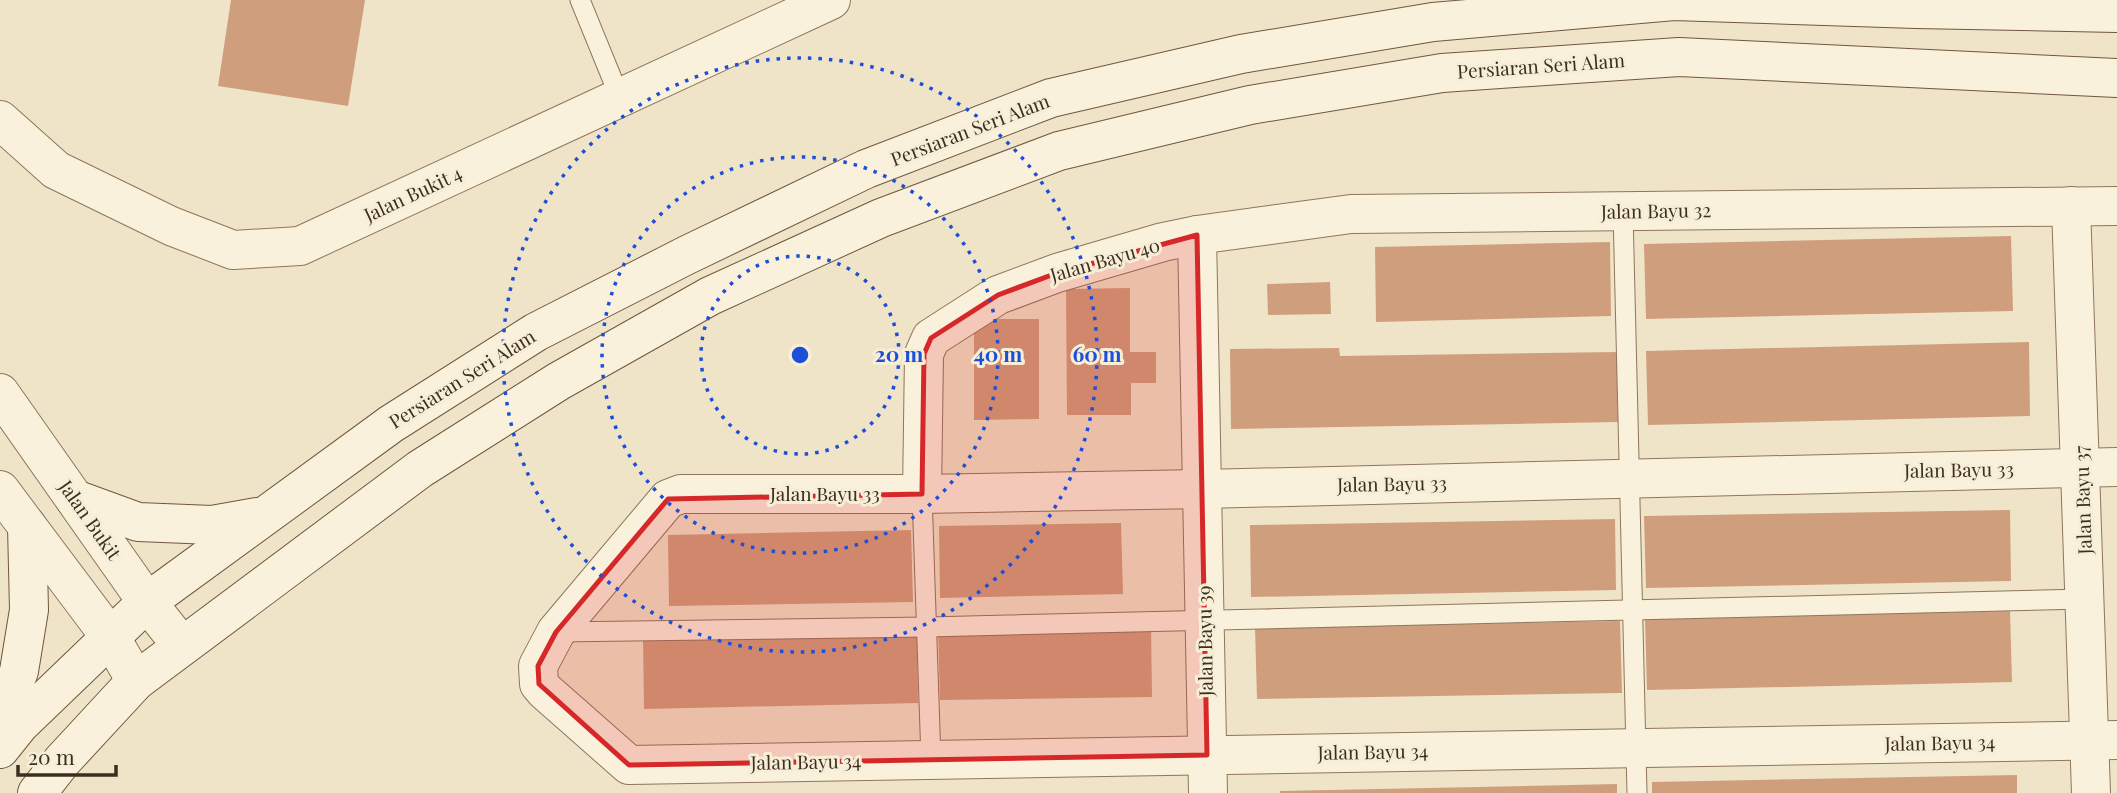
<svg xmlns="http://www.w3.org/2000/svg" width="2117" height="793" font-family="'Playfair Display',serif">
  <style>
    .building { fill: #cf9f7d }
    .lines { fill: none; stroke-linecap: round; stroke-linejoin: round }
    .lane-casing { stroke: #8d765c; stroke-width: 21 }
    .street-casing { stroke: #8d765c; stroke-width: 40 }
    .secondary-casing { stroke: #6f573f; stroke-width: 40 }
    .lane { stroke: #faf1dc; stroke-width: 19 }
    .street { stroke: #faf1dc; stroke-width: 38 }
    .secondary { stroke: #faf1dc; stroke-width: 38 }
    .marked { fill: #d62828; fill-opacity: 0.2; stroke: #d62828; stroke-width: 5; stroke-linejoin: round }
    .ring { fill: none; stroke: #1d4ed8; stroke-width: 3.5; stroke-dasharray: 3.5 7 }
    .labels { text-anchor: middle; stroke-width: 6; stroke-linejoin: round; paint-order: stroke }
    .street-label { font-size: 19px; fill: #3d2e20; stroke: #f7eed8 }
    .centre { fill: #1d4ed8; stroke: #f7eed8; stroke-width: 3.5 }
    .ring-label { font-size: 21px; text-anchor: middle; font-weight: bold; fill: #1d4ed8; stroke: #f7eed8; stroke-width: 6; stroke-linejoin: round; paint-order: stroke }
  </style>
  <rect width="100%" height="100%" fill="#f0e4c8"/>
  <!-- building -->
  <g class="building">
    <path d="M231 0H365L348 106 218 86Z"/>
    <path d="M2011 236 2013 311 1646 319 1644 244Z"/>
    <path d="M1610 242 1611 316 1376 322 1375 247Z"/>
    <path d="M1330 282 1331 314 1268 315 1267 284Z"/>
    <path d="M1130 288V352H1156V383H1131V415H1067L1066 289Z"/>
    <path d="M974 319H1039V419L974 420Z"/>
    <path d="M2029 342 2030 416 1648 425 1646 351Z"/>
    <path d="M1339 348 1340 356 1617 352 1618 422 1231 429 1230 349Z"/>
    <path d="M2010 510 2011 581 1646 588 1644 516Z"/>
    <path d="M1615 519 1616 590 1251 597 1250 525Z"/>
    <path d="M1121 523 1123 594 940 598 939 526Z"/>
    <path d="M911 530 913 602 669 606 668 535Z"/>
    <path d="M2010 611 2012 682 1647 690 1645 619Z"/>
    <path d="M1620 621 1622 693 1257 699 1255 628Z"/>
    <path d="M1151 625 1152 697 940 700 938 629Z"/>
    <path d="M917 632 918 703 644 709 643 637Z"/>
    <path d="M2017 775V793H1652V782Z"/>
    <path d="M1617 784V793H1280V791Z"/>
  </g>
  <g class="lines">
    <!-- lane casing -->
    <g class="lane-casing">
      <g id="lane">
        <path d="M580 0 620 98"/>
        <path d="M1623 211 1637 793"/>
        <path d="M922 494 931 760"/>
        <path d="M557 632 927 627 2085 599"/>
      </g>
    </g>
    <!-- street casing -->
    <g class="street-casing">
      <g id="street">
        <path d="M0 120 56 170 171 226 233 250 300 246 831 0"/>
        <path d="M2071 206 2091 793"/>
        <path d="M1197 235 1208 793"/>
        <path d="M0 393 147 602 182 646"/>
        <path d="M2117 467 1203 489 922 494H681L668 499 556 632 538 666 539 684 545 691 629 765 2117 740"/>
        <path d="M0 490 111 638 136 681"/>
        <path d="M922 494 924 354 931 338 998 295 1057 273 1163 242 1197 235 1351 214 2117 206"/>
      </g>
    </g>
    <!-- secondary casing -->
    <g class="secondary-casing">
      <g id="secondary">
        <path d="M75 499 138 522 212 525 257 517"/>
        <path d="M0 723 19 671 29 610 27 526"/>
        <path d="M0 749 20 724 147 602 391 424 536 332 687 255 866 169 1051 98 1241 54 1433 22 1674 1 1916 9 2117 13"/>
        <path d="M37 793 62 761 136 681 420 469 559 381 710 296 881 218 1059 151 1250 105 1442 73 1679 57 2117 78"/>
      </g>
    </g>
    <!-- lane -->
    <use href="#lane" class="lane"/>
    <!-- street -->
    <use href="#street" class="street"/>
    <!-- secondary -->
    <use href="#secondary" class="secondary"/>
  </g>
  <!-- marked area -->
  <path class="marked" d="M1197 235 1207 755 629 765 539 684 538 666 556 632 668 499 922 494 924 354 931 338 998 295 1057 273Z"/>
  <!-- distance rings -->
  <g class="ring">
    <circle cx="800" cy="355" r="99"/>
    <circle cx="800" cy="355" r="198"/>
    <circle cx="800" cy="355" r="297"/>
  </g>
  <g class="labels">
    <!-- street labels -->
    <g class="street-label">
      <text transform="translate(1541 66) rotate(-4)" y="7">Persiaran Seri Alam</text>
      <text transform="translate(970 130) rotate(-21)" y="7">Persiaran Seri Alam</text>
      <text transform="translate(413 194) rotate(-25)" y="7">Jalan Bukit 4</text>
      <text transform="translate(1656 211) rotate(-1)" y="7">Jalan Bayu 32</text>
      <text transform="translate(1105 260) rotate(-16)" y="7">Jalan Bayu 40</text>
      <text transform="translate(462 379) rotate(-32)" y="7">Persiaran Seri Alam</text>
      <text transform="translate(1959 470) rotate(-1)" y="7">Jalan Bayu 33</text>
      <text transform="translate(1392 484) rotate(-1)" y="7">Jalan Bayu 33</text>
      <text x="825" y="501">Jalan Bayu 33</text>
      <text transform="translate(2083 500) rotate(-92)" y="7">Jalan Bayu 37</text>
      <text transform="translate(90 520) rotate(55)" y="7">Jalan Bukit</text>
      <text transform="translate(1205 641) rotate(-91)" y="7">Jalan Bayu 39</text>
      <text transform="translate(1940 743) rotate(-1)" y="7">Jalan Bayu 34</text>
      <text transform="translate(1373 752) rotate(-1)" y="7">Jalan Bayu 34</text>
      <text transform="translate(806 762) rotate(-1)" y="7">Jalan Bayu 34</text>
    </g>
  </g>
  <circle cx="800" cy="355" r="10" class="centre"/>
  <g class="ring-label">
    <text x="899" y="362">20 m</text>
    <text x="998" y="362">40 m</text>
    <text x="1097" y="362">60 m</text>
  </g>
  <!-- scale -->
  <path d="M18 765v10h98v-10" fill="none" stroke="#3d2e20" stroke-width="3.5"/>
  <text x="28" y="765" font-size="21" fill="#3d2e20" stroke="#f7eed8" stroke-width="5" paint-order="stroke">20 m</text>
</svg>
